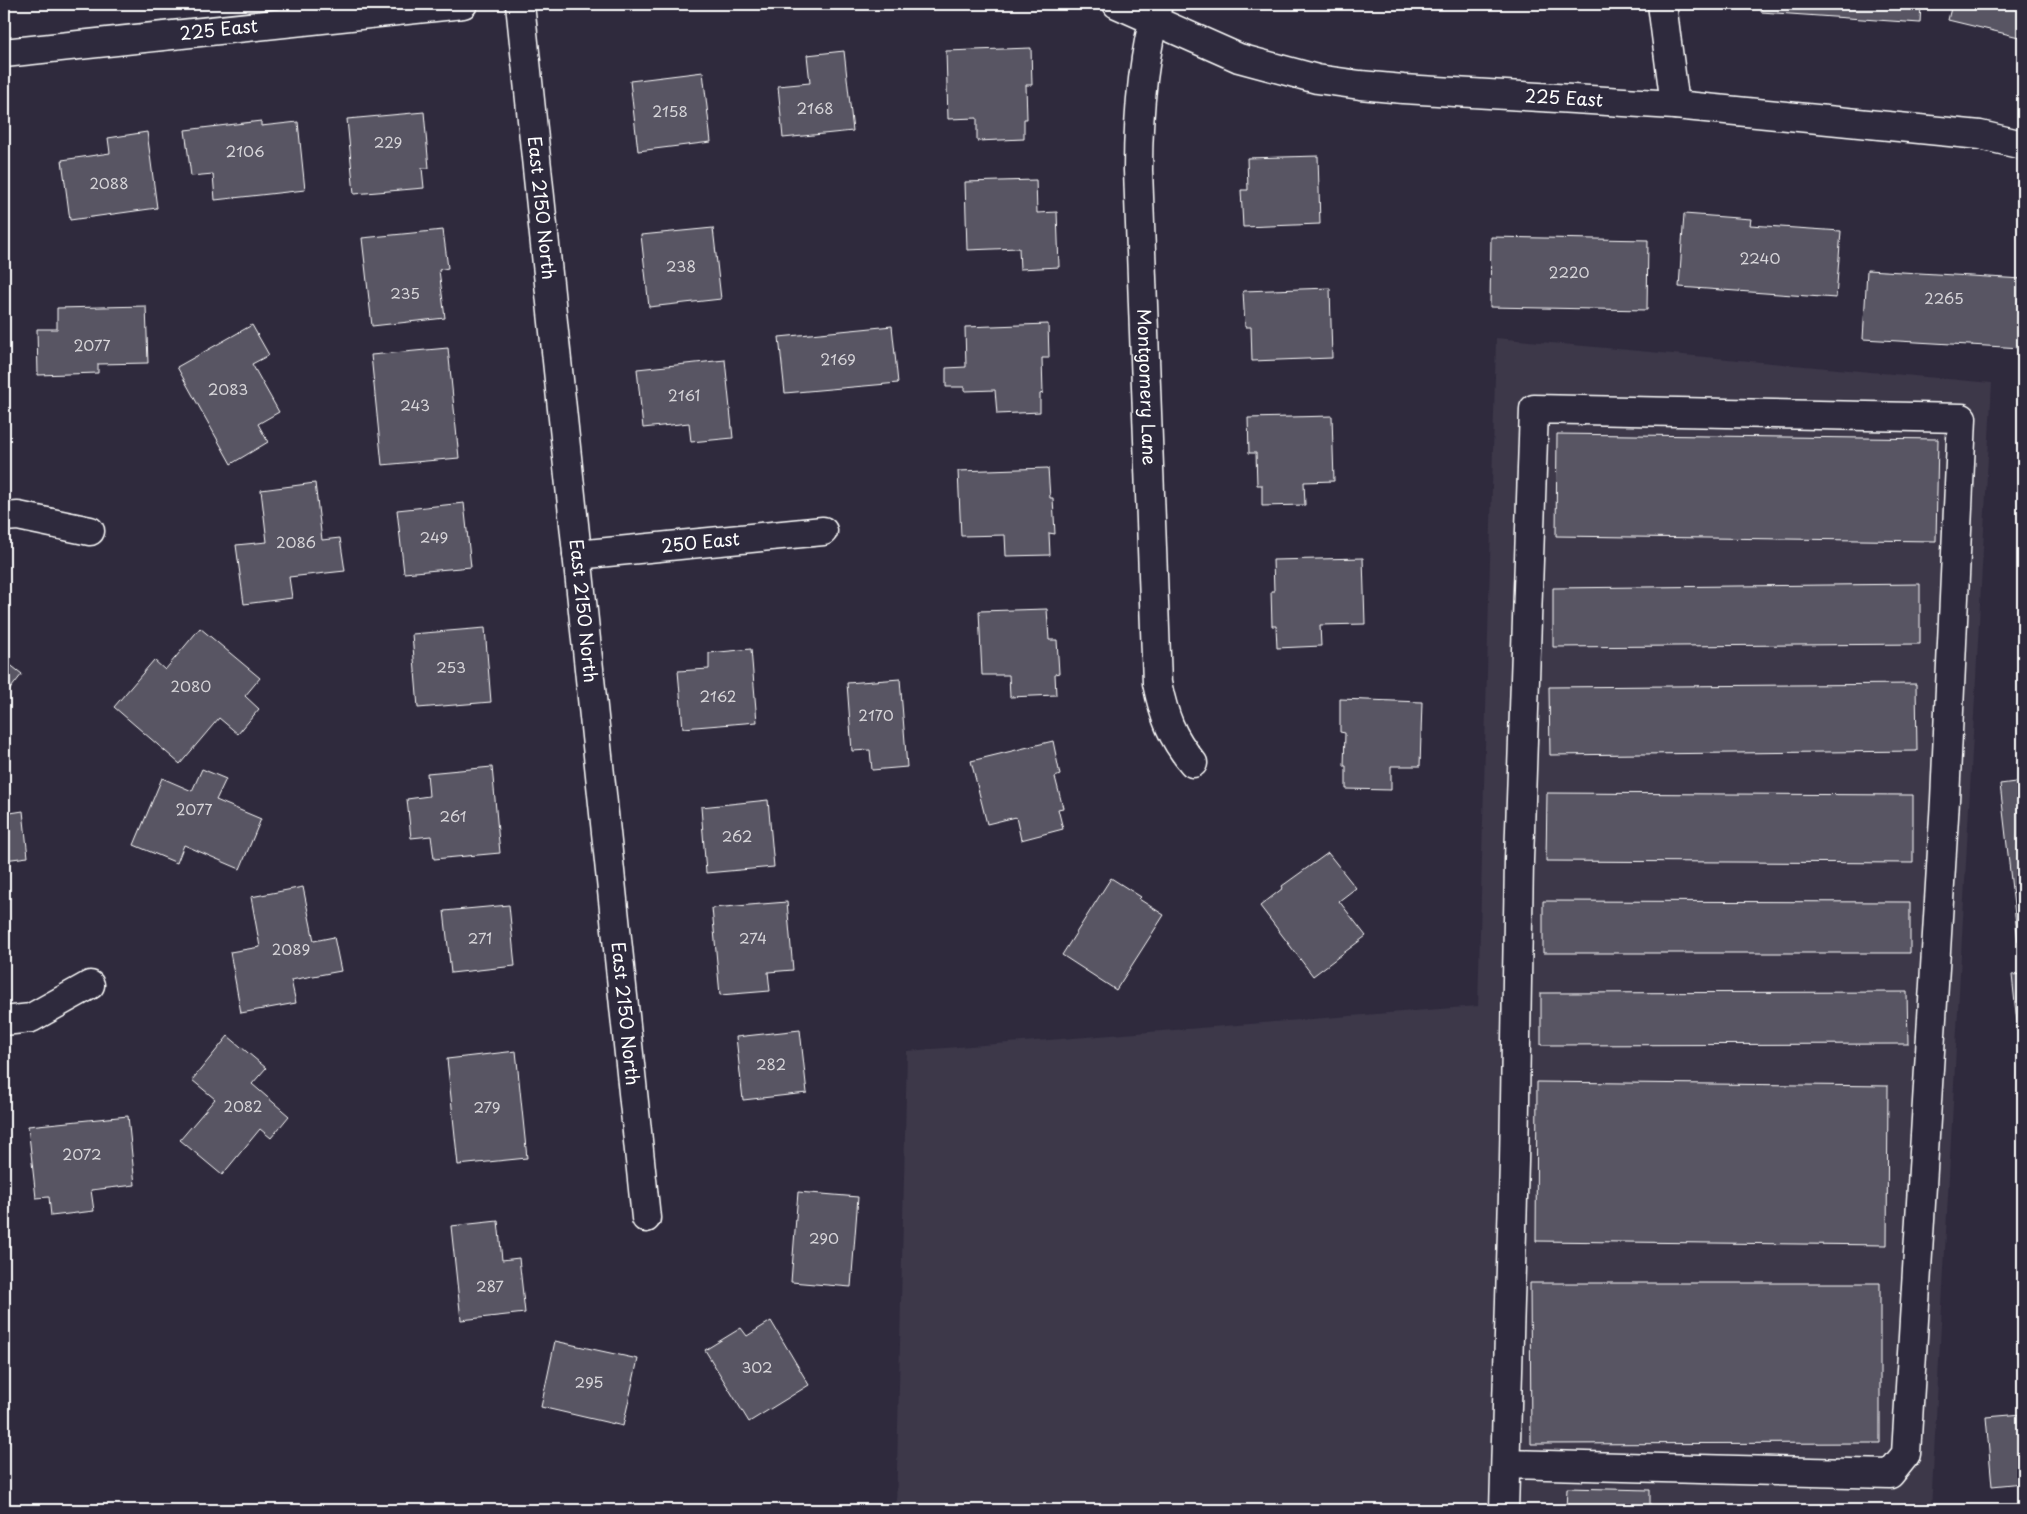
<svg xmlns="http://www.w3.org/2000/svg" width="2027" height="1514" font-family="'Playpen Sans',sans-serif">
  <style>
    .built { fill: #3c3749 }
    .building { fill: #595564; stroke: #fff }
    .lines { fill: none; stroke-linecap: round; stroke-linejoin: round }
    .minor-casing { stroke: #fff; stroke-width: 31 }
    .minor { stroke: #2f2a3d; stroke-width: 28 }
    .labels { text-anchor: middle; stroke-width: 5; stroke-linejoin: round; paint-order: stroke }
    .number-label { font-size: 15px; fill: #d6d4d8 }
    .street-label { font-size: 18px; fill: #fff; stroke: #2f2a3d }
  </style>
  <rect width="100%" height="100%" fill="#2f2a3d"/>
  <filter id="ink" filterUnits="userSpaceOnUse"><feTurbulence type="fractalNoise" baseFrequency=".02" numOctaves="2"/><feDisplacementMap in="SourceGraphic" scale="10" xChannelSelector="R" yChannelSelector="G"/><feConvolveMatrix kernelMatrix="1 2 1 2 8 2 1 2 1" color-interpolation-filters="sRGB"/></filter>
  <g filter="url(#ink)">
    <!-- built -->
    <path class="built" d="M1496 338 1992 383 1931 1510H896L907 1051 1478 1006Z"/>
    <!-- building -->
    <g class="building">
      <path d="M1762 4H1921L1920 23 1761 12Z"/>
      <path d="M1952 4H2023V38L1948 20Z"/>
      <path d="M1031 48 1032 85H1026L1027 119H1024V139L977 141V118L948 119 946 51Z"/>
      <path d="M844 51 853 131 783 138 778 86 810 83 807 55Z"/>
      <path d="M703 72 711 142 638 151 630 81Z"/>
      <path d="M424 112 429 168H422L424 188 354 194 347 119Z"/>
      <path d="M261 121V126L298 122 305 190 215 200 213 174 191 176 185 130Z"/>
      <path d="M147 132 157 208 70 220 62 160 110 153 108 138Z"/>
      <path d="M1318 156 1320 224 1243 227 1241 190H1248L1247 158Z"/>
      <path d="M4 159 9 198H4Z"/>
      <path d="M1036 180 1037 213 1057 212 1059 267 1020 269 1019 248 967 250 965 182Z"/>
      <path d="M1684 214 1751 219 1750 225 1841 231 1836 298 1679 287Z"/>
      <path d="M713 228 721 299 649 307 641 235Z"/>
      <path d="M443 230 448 268 439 270 445 318 372 326 362 238Z"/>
      <path d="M1491 237 1648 240 1647 310 1490 307Z"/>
      <path d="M1867 270 2023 279 2022 348 1863 339Z"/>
      <path d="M1330 288 1332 358 1252 361 1251 327H1245L1243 291Z"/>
      <path d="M146 306 148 363 98 364V373L38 375 37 329H57V308Z"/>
      <path d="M1048 324 1049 358H1042L1043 393 1040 394V412L997 414 995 390 965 391V387H946V368L966 367 965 327Z"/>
      <path d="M252 325 269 355 252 364 279 412 258 424 268 442 231 464 177 367Z"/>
      <path d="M892 326 898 383 785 393 779 337Z"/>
      <path d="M448 348 459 458 382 465 371 355Z"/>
      <path d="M725 360 733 438 691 442 689 423 643 428 637 369Z"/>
      <path d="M4 387 6 406H4Z"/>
      <path d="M1332 416 1334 481 1304 482 1305 505 1262 506V485H1257L1256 453H1249L1248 418Z"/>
      <path d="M1557 434 1938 439 1936 541 1556 536Z"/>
      <path d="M1048 468 1050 498H1053L1055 534 1049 533 1050 555 1006 556 1005 535 961 536 958 471Z"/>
      <path d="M315 483 322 540 340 538 345 571 289 577 292 598 244 604 236 545 267 542 261 490Z"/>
      <path d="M464 503 471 567 404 573 397 510Z"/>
      <path d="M1363 558 1365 624 1320 625 1321 646 1277 648 1276 626H1272L1271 591H1274L1273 560Z"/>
      <path d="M1920 584V644L1553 647V588Z"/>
      <path d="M1047 609 1049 640H1057L1059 673 1055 674 1056 695 1010 697 1009 675H982L979 611Z"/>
      <path d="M200 628 260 678 245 696 259 709 238 734 219 718 180 764 114 707 154 660 165 670Z"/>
      <path d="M485 628 491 702 418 708 412 634Z"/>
      <path d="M751 649 757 722 683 728 678 671 709 669V653Z"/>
      <path d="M4 660 22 674 4 697Z"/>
      <path d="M900 679 907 767 872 770 870 750 852 751 847 683Z"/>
      <path d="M1916 684 1917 751 1550 755 1549 687Z"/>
      <path d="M1340 699 1422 702 1420 766H1391V790L1346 789V766H1344L1345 733 1340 732Z"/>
      <path d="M1053 741 1060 775 1055 777 1063 808 1058 809 1063 829 1021 840 1016 817 987 824 971 761Z"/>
      <path d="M492 767 500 853 434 859 431 836 411 838 407 799 429 796 427 773Z"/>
      <path d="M202 769 226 779 216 800 261 819 240 869 184 845 177 863 134 845 162 778 192 791Z"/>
      <path d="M2023 781V941L2018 942 2000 784Z"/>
      <path d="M1547 793 1913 795V863L1546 861Z"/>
      <path d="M768 800 774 867 706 873 701 807Z"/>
      <path d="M23 811 28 857 4 860V814Z"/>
      <path d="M1328 853 1356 888 1339 901 1366 936 1313 976 1260 906 1283 888 1282 886Z"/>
      <path d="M1111 878 1141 897 1139 899 1164 915 1116 990 1062 955Z"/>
      <path d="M303 887 314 941 334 937 341 971 291 980 296 1003 241 1013 230 952 260 947 251 897Z"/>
      <path d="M1543 901 1910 902V953H1543Z"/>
      <path d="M787 902 793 970 768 972 770 991 720 995 712 908Z"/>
      <path d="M509 905 515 966 451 973 444 911Z"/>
      <path d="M2023 974V1080L2012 975Z"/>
      <path d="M1907 992 1908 1044 1541 1045V993Z"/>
      <path d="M800 1030 807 1093 743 1100 736 1037Z"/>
      <path d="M228 1036 266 1068 252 1084 289 1116 271 1138 260 1129 222 1175 180 1140 215 1099 192 1080Z"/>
      <path d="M516 1051 527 1158 458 1165 447 1059Z"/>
      <path d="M1537 1082 1888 1086 1887 1245 1536 1241Z"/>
      <path d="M128 1116 135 1185 91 1190 94 1211 51 1216 49 1197 36 1198 28 1126Z"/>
      <path d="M2023 1171V1189L2019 1172Z"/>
      <path d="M798 1192 858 1197 851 1287 791 1282Z"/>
      <path d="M498 1221 502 1260 519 1258 525 1313 461 1320 451 1226Z"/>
      <path d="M1530 1283H1880V1443L1531 1444Z"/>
      <path d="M771 1321 809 1385 749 1422 705 1350 741 1328 747 1336Z"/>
      <path d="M555 1341 638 1359 623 1426 541 1407Z"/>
      <path d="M2023 1414V1483L1992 1486 1986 1417Z"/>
      <path d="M1567 1488 1650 1490V1510H1566Z"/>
    </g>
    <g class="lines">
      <!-- minor casing -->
      <g class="minor-casing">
        <g id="minor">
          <path id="s1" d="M520 4 646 1218"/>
          <path id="s2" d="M1117 4 1239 58 1317 79 1360 85 1403 89 1675 105 1980 135 2023 145"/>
          <path id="s3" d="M1158 4C1142 58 1138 114 1138 170L1157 683C1164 716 1171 737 1193 763"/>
          <path d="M1662 4 1675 105"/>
          <path id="s4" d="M4 53 463 4"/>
          <path d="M4 517 18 516 90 531"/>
          <path id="s5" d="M577 555 823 531"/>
          <path d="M4 1021 31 1018 90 985"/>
          <path d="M1504 1510 1514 1161 1519 860 1534 409 1962 418 1945 800 1906 1454 1890 1474 1506 1464"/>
        </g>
      </g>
      <!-- minor -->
      <use href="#minor" class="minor"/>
    </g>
  </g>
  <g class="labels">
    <!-- number labels -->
    <g class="number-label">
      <text x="815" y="114">2168</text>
      <text x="670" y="117">2158</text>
      <text x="388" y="148">229</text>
      <text x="245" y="157">2106</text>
      <text x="109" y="189">2088</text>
      <text x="1760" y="264">2240</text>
      <text x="681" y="272">238</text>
      <text x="1569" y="278">2220</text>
      <text x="405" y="299">235</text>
      <text x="1944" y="304">2265</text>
      <text x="92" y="351">2077</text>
      <text x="838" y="365">2169</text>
      <text x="228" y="395">2083</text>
      <text x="684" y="401">2161</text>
      <text x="415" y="411">243</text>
      <text x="434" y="543">249</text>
      <text x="296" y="548">2086</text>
      <text x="451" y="673">253</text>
      <text x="191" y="692">2080</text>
      <text x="718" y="702">2162</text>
      <text x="876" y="721">2170</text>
      <text x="194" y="815">2077</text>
      <text x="453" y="822">261</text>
      <text x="737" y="842">262</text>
      <text x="480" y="944">271</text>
      <text x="753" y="944">274</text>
      <text x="291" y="955">2089</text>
      <text x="771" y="1070">282</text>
      <text x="243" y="1112">2082</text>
      <text x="487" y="1113">279</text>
      <text x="82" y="1160">2072</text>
      <text x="824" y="1244">290</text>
      <text x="490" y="1292">287</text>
      <text x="757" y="1373">302</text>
      <text x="589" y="1388">295</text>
    </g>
    <!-- street labels -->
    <g class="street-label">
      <text dy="6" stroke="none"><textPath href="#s4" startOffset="216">225 East</textPath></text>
      <text dy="6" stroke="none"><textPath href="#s2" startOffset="462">225 East</textPath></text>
      <text dy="6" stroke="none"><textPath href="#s1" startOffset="205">East 2150 North</textPath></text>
      <text dy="6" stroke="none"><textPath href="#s3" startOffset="385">Montgomery Lane</textPath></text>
      <text dy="6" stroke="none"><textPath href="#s5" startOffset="124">250 East</textPath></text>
      <text dy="6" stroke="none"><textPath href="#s1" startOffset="610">East 2150 North</textPath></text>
      <text dy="6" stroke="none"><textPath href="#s1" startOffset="1015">East 2150 North</textPath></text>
    </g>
  </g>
  <!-- margin -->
  <rect width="2027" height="1514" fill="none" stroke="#2f2a3d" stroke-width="20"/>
  <rect x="10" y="10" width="2007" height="1494" fill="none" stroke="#fff" stroke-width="2" filter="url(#ink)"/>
</svg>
